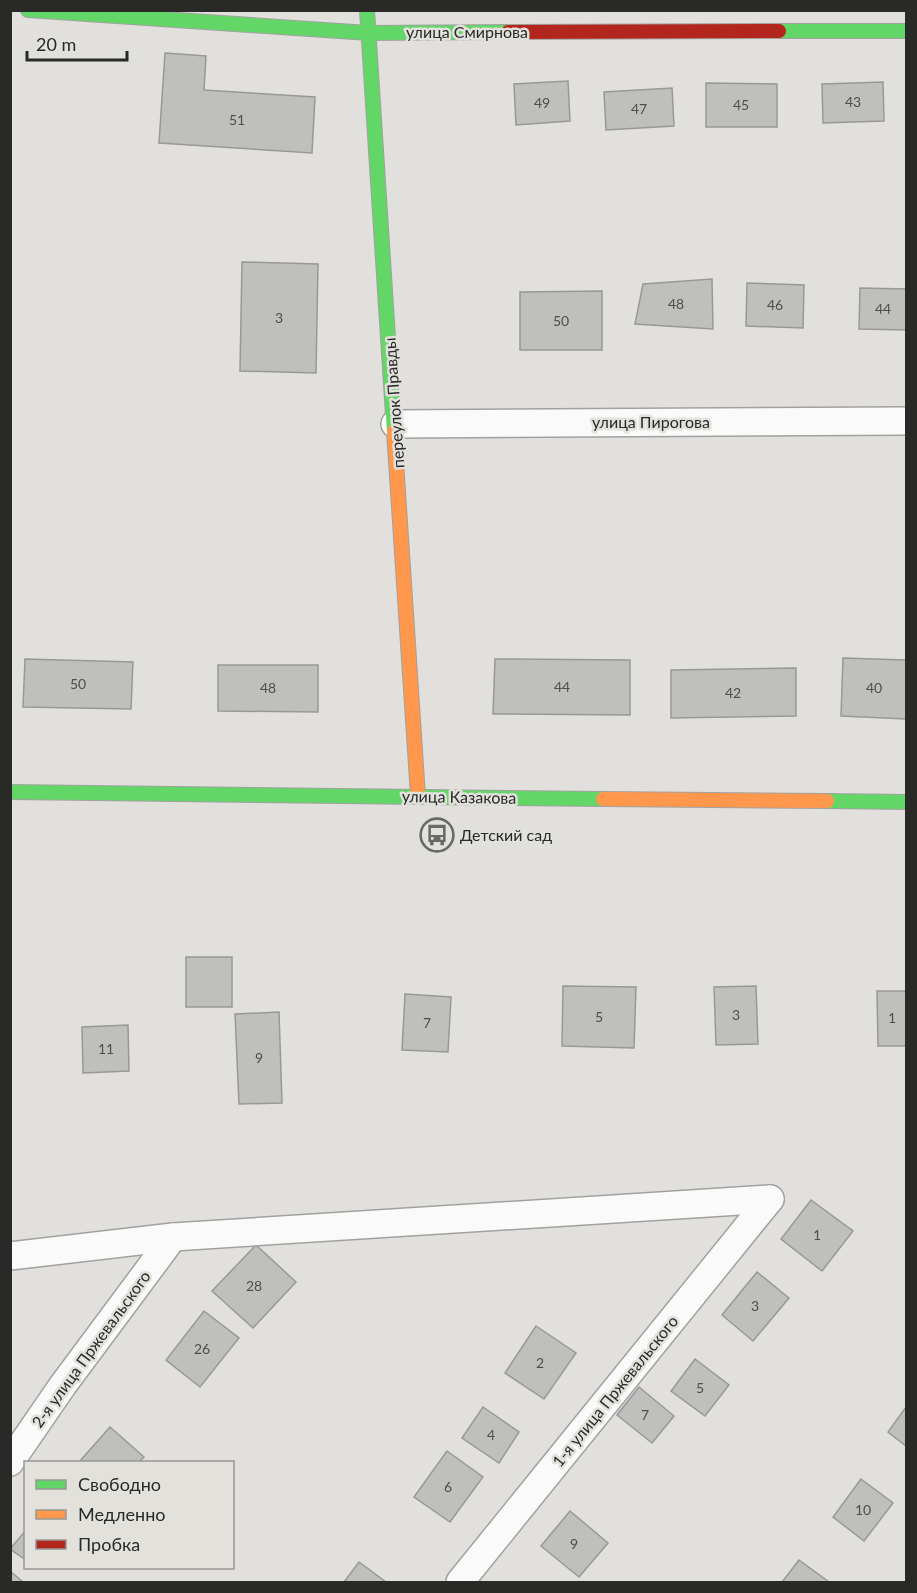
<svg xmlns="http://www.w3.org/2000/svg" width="917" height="1593" font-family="Lato,sans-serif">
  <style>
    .building { fill: #bfbfbd; stroke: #999897; stroke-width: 1.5 }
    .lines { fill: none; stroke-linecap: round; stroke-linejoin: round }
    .street-casing { stroke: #a2a19f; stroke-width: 30 }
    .fast-casing { stroke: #a2a19f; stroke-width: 16 }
    .slow-casing { stroke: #a2a19f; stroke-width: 16 }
    .jam-casing { stroke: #a2a19f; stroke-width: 16 }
    .street { stroke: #fafafa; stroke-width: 27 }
    .fast { stroke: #63d668; stroke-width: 14 }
    .slow { stroke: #ff974d; stroke-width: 14 }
    .jam { stroke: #b3261e; stroke-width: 14 }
    .labels { text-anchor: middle; stroke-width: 5; stroke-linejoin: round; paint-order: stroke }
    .number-label { font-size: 14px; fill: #4e4e4c }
    .street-label { font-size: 16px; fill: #292927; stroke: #e2e1dc }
    .poi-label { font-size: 16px; fill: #292927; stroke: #e2e1dc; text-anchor: start }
  </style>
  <rect width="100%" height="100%" fill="#e1e0dd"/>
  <!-- building -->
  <g class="building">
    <path d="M165 53 206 56 204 90 315 97 312 153 159 143Z"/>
    <path d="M568 81 570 121 516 125 514 84Z"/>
    <path d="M883 82 884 121 823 123 822 84Z"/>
    <path d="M706 83 777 84V127H706Z"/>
    <path d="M672 88 674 126 606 130 604 92Z"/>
    <path d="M242 262 318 264 316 373 240 371Z"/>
    <path d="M712 279 713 329 635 324 643 284Z"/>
    <path d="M747 283 804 285 803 328 746 326Z"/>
    <path d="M860 288 906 289V330L859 329Z"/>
    <path d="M602 291V350H520V292Z"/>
    <path d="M843 658 906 660V719L841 716Z"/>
    <path d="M25 659 133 662 131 709 23 707Z"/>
    <path d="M495 659 630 660V715L493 714Z"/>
    <path d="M218 665H318V712L218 711Z"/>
    <path d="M796 668V716L671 718V670Z"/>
    <rect x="186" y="957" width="46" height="50"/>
    <path d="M563 986 636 987 634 1048 562 1046Z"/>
    <path d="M756 986 758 1044 716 1045 714 987Z"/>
    <path d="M877 991H906V1046H878Z"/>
    <path d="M405 994 451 997 448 1052 402 1050Z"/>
    <path d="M279 1012 282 1103 239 1104 235 1014Z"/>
    <path d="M128 1025 129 1071 83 1073 82 1027Z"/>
    <path d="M811 1200 853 1231 822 1271 781 1239Z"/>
    <path d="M256 1245 296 1282 253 1328 212 1291Z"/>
    <path d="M757 1272 789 1298 753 1341 722 1315Z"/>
    <path d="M204 1311 239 1338 200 1387 166 1360Z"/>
    <path d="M536 1326 576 1353 544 1399 505 1373Z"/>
    <path d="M695 1359 729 1385 705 1416 671 1391Z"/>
    <path d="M639 1387 674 1416 652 1443 617 1415Z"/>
    <path d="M483 1407 519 1432 499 1463 462 1438Z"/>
    <path d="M906 1407V1446L888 1432Z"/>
    <path d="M110 1427 144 1457 139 1462H79Z"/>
    <path d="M447 1451 483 1477 450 1522 414 1497Z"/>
    <path d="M861 1479 893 1503 864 1541 833 1517Z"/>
    <path d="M570 1511 608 1543 579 1577 541 1546Z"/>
    <path d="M26 1530V1560L10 1549Z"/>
    <path d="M799 1560 829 1582H782Z"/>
    <path d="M359 1562 386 1582H344Z"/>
    <path d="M10 1571 23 1582H10Z"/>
  </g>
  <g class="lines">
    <!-- street casing -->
    <g class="street-casing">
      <g id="street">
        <path d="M395 424 906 421"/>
        <path d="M10 1256 173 1237 770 1199"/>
        <path d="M10 1462 63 1385 173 1237"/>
        <path d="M460 1582 770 1199"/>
      </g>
    </g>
    <!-- fast casing -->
    <g class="fast-casing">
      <g id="fast">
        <path d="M28 10 369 33 508 32"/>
        <path d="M367 10 394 431"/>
        <path d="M779 31H906"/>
        <path d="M10 792 603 799"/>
        <path d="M827 801 906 802"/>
      </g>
    </g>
    <!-- slow casing -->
    <g class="slow-casing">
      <g id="slow">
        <path d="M394 431 418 796"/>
        <path d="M603 799 827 801"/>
      </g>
    </g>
    <!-- jam casing -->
    <g class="jam-casing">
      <path id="jam" d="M508 32 779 31"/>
    </g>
    <!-- street -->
    <use href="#street" class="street"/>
    <!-- fast -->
    <use href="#fast" class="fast"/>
    <!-- slow -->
    <use href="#slow" class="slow"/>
    <!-- jam -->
    <use href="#jam" class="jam"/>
  </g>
  <!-- icons -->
  <defs>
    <g id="bus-ring" transform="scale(1.725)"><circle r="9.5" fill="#e2e1dc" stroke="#696967" stroke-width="1.5"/><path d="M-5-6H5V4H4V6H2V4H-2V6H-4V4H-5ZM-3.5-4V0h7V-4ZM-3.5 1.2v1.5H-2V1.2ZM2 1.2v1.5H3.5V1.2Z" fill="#696967"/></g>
  </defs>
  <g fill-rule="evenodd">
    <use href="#bus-ring" x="437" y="835"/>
  </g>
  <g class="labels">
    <!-- number labels -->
    <g class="number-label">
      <text x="853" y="107">43</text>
      <text x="542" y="108">49</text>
      <text x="741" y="110">45</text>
      <text x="639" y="114">47</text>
      <text x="237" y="125">51</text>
      <text x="676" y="309">48</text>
      <text x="775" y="310">46</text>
      <text x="883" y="314">44</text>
      <text x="279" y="323">3</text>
      <text x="561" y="326">50</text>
      <text x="78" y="689">50</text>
      <text x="562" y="692">44</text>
      <text x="268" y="693">48</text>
      <text x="874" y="693">40</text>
      <text x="733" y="698">42</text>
      <text x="736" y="1020">3</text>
      <text x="599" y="1022">5</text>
      <text x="892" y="1023">1</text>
      <text x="427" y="1028">7</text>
      <text x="106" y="1054">11</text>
      <text x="259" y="1063">9</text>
      <text x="817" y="1240">1</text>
      <text x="254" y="1291">28</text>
      <text x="755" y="1311">3</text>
      <text x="202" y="1354">26</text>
      <text x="540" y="1368">2</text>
      <text x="700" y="1393">5</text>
      <text x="645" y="1420">7</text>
      <text x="491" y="1440">4</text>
      <text x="448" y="1492">6</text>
      <text x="863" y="1515">10</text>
      <text x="574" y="1549">9</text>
    </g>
    <!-- street labels -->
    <g class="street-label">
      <text x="467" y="38">улица Смирнова</text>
      <text transform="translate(394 403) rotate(-94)" y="6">переулок Правды</text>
      <text x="651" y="428">улица Пирогова</text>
      <text transform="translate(459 797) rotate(1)" y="6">улица Казакова</text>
      <text transform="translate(91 1349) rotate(-54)" y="6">2-я улица Пржевальского</text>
      <text transform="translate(615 1391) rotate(-51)" y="6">1-я улица Пржевальского</text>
    </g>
    <!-- poi labels -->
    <g class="poi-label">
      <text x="460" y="841">Детский сад</text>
    </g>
  </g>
  <!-- border -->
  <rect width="917" height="1593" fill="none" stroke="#292927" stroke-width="24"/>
  <!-- legend -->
  <rect x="24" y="1461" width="210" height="108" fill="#e2e1dc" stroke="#989794" stroke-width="1.5"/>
  <rect x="36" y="1480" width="30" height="9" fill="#63d668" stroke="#989794" stroke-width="1.5"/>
  <text x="78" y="1491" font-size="18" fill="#292927">Свободно</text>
  <rect x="36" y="1510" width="30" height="9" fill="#ff974d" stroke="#989794" stroke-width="1.5"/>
  <text x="78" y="1521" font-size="18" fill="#292927">Медленно</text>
  <rect x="36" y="1540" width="30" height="9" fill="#b3261e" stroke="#989794" stroke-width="1.5"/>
  <text x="78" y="1551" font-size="18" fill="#292927">Пробка</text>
  <!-- scale -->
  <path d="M27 51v9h100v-9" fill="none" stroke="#292927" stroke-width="3"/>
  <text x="36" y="51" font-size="18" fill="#292927" stroke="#e2e1dc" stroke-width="4.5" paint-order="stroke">20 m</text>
</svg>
